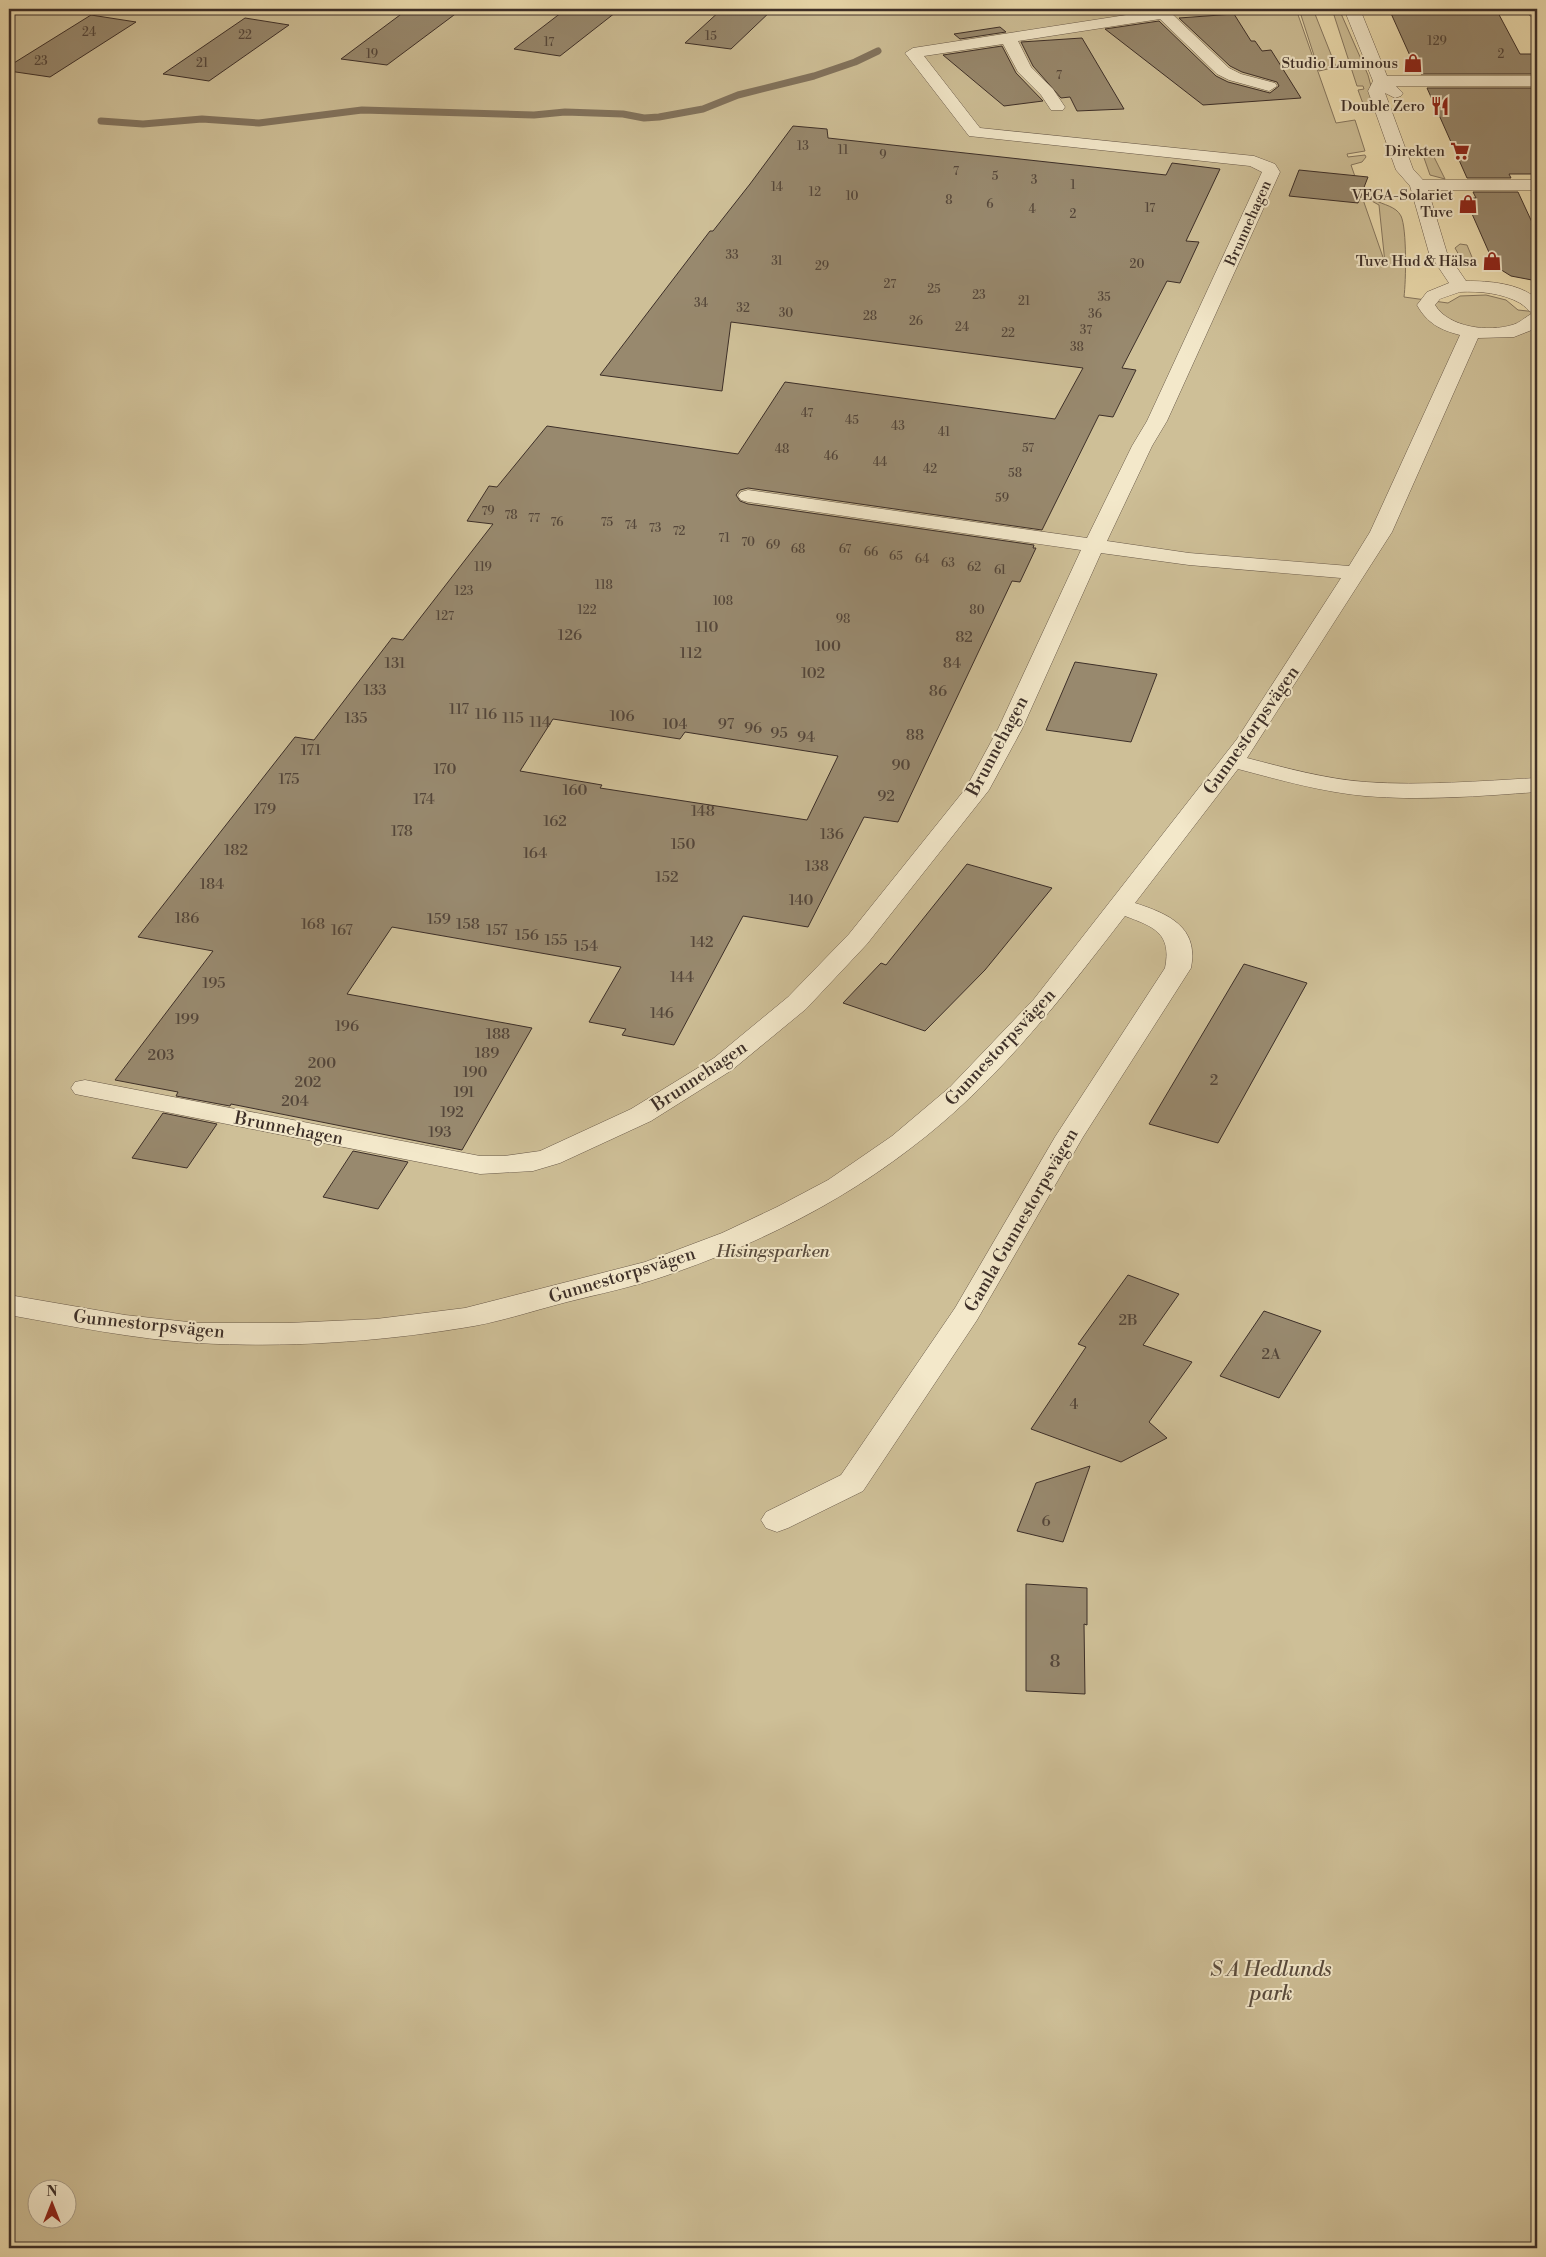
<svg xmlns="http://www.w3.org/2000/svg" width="1546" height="2257" font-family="'Libre Bodoni',serif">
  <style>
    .green { fill: #cebf97; stroke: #867760; fill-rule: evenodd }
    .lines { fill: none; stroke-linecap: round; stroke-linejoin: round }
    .stream { stroke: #82735d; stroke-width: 7 }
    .building { fill: #98896e; stroke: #3d2f28; fill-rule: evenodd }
    .minor-casing { stroke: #695a4a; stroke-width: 1 }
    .minor { fill: #f3e8ca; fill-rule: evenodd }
    .labels { text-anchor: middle; stroke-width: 4; stroke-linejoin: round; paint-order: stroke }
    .far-number-label { font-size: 12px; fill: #54463a }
    .far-poi-label { font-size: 15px; fill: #3d2f28; stroke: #f3e8ca; text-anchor: end }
    .far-street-label { font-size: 15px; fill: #3d2f28; stroke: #f3e8ca }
    .number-label { font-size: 15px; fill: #54463a }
    .street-label { font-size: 18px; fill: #3d2f28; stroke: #f3e8ca }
    .park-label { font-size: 18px; font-style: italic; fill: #5a4c3e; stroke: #f3e8ca }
    .near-number-label { font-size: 18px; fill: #54463a }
    .near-park-label { font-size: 21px; font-style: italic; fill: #5a4c3e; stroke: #f3e8ca }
  </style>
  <rect width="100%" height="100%" fill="#ecdcae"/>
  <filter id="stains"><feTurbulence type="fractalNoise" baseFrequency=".004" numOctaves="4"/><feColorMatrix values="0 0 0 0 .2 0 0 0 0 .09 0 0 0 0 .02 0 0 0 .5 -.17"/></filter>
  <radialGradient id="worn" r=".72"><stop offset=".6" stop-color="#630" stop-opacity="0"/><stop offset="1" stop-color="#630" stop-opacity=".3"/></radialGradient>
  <!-- green -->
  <g class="green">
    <path d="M9 9H1296L1336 123 1355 120 1365 151 1347 154 1348 157 1365 155 1366 157 1362 162 1351 165 1385 263 1379 205 1368 199 1371 193 1375 200C1383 205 1396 206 1401 216 1407 229 1406 281 1404 297L1448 303 1460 296 1486 295 1506 300 1518 310 1537 312V2248H9ZM38 2190H68V2220H38Z"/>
    <path d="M1299 9H1313L1336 67 1319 71Z"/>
    <path d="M1332 9H1339L1368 75 1378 112H1366L1358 90 1364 89 1363 86H1357Z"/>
    <path d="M1423 155H1433L1445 179 1430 175Z"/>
    <path d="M1460 244 1467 245 1474 262 1464 264 1455 248Z"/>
  </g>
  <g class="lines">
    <!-- stream -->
    <path class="stream" d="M101 121 143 124 202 119 259 123 362 110 534 115 565 112 623 114 644 118 659 117 703 109 738 95 814 76 855 62 878 51"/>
  </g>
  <!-- building -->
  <g class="building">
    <path d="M408 9H462L387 65 341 59Z"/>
    <path d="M566 9H620L560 56 514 49Z"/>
    <path d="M722 9H773L731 49 685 43Z"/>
    <path d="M1389 9H1496L1520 54H1537V74H1421L1419 69H1416Z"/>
    <path d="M1234 14 1251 41H1255L1262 51 1271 50 1301 98 1203 105 1105 29 1159 21 1216 76 1228 82 1270 93 1279 86 1277 82 1242 72 1230 66 1179 18Z"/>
    <path d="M91 15 136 22 50 77 9 71V66Z"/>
    <path d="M245 18 289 25 209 81 163 74Z"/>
    <path d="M1000 27 1006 32 960 39 954 34Z"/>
    <path d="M1082 38 1124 109 1077 111 1070 97 1061 98 1033 66 1021 42Z"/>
    <path d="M1002 46 1016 73 1043 101 1004 106 943 55Z"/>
    <path d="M1427 88H1537V174H1509L1511 178H1467Z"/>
    <path d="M793 126 827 129 828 138 1166 175 1172 163 1220 169 1186 241 1199 242 1180 283 1167 281 1122 368 1136 370 1113 417 1099 415 1042 530 748 488 740 490 736 495 740 501 748 504 1034 545 1033 548H1036L1020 582 1012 581 898 822 864 817 808 927 743 916 674 1045 622 1035 626 1029 589 1022 621 967 392 927 347 994 532 1028 462 1150 231 1104 230 1106 176 1096 178 1092 115 1080 213 951 138 937 295 737 314 740 392 638 403 640 493 524 467 521 489 486 497 487 547 426 738 454 785 382 1055 419 1083 368 731 322 722 391 600 375 710 231H713L750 184ZM553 719 680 739 685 732 838 756 807 820 600 788 602 785 520 771Z"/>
    <path d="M1299 170 1368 177 1358 203 1289 196Z"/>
    <path d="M1473 192H1518L1537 233V281L1511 276 1495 266 1465 198H1476Z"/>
    <path d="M1075 662 1157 674 1131 742 1046 730Z"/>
    <path d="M967 864 1052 888 985 970 925 1031 843 1003 881 963 886 965Z"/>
    <path d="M1244 964 1307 983 1218 1143 1149 1124Z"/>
    <path d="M163 1113 217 1124 187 1168 132 1158Z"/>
    <path d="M353 1151 408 1162 378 1209 323 1197Z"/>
    <path d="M1128 1275 1179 1294 1143 1345 1192 1362 1149 1422 1167 1438 1121 1462 1031 1429 1086 1347 1078 1344Z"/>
    <path d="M1264 1311 1321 1331 1279 1398 1220 1376Z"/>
    <path d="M1090 1466 1063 1542 1017 1531 1036 1483Z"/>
    <path d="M1026 1584 1087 1588V1625L1084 1624 1085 1694 1026 1691Z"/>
  </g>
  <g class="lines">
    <!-- minor casing -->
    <g class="minor-casing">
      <g id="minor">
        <path d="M1150 9 1169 11 1229 68 1241 74 1275 83 1277 86 1269 91 1229 80 1217 74 1160 19 1018 41 1031 67 1053 89 1065 107 1063 110H1051L1041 95 1018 72 1003 44 924 56 980 128 1254 156 1275 164 1280 172 1167 421 1152 446 1107 541 1189 553 1349 566 1370 532 1460 335C1440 330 1427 323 1417 305L1427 292 1449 283 1429 253 1410 186 1396 170 1368 91 1373 81 1344 9H1360L1387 76H1537V86H1396L1403 93 1401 96 1395 98 1385 93 1413 169 1423 180H1537V190H1428L1447 253 1466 281C1489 281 1519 283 1537 299V328L1514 337 1478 338 1392 532 1247 758C1286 768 1326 779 1366 782 1423 786 1480 781 1537 778V792C1480 796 1422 801 1365 796 1322 792 1280 780 1238 769L1135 903C1169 914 1199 927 1191 968L1083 1137 977 1320 863 1491 788 1528 777 1532 766 1528 761 1520 766 1512 841 1475 955 1308 1055 1137 1165 968C1172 933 1154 927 1125 916 1061 999 996 1084 911 1148 837 1205 753 1246 665 1276 633 1287 599 1294 567 1302 532 1311 497 1323 462 1328 377 1342 283 1348 197 1343 134 1339 71 1326 9 1315V1295L125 1315 197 1323H288L376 1319 465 1308 645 1262 722 1233 777 1207 828 1180 892 1136 950 1087 1034 999 1237 739 1341 578 1189 565 1101 553 1022 729 989 790 867 944 806 1009 732 1070 651 1121 560 1163 533 1171 480 1174 85 1096 75 1094 71 1088 75 1082 85 1080 480 1156H504L540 1151 631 1109 714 1058 788 997 849 934 966 788 998 729 1081 550 748 502 741 500 738 496 741 492 748 490 1087 538 1132 446 1147 421 1262 172 1250 166 969 136 905 53 913 48 1152 11ZM1460 292C1480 291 1502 293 1520 303 1525 306 1528 311 1533 313 1525 317 1520 323 1512 325 1489 332 1449 328 1435 305L1440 299Z"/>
        <path d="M1522 9H1537V19L1532 17Z"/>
      </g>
    </g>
    <!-- minor -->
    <use href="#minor" class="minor"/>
  </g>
  <!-- icons -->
  <defs>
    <g id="shop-bare" transform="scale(1.5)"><path d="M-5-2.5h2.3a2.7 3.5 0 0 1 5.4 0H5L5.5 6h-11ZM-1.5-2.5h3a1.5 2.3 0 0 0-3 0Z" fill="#8f2418" stroke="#f3e8ca" stroke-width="2.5" paint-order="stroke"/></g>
    <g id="restaurant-bare" transform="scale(1.5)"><path d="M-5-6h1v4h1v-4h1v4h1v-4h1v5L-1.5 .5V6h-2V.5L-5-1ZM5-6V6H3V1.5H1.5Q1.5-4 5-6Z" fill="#8f2418" stroke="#f3e8ca" stroke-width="2.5" paint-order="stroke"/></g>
    <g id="supermarket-bare" transform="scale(1.5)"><path d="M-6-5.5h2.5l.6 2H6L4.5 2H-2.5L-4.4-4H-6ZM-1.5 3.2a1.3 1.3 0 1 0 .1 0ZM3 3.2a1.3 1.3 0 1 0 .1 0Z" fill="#8f2418" stroke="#f3e8ca" stroke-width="2.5" paint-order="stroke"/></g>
  </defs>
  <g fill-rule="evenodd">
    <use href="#shop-bare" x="1413" y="63"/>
    <use href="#restaurant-bare" x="1440" y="106"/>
    <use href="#supermarket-bare" x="1460" y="151"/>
    <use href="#shop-bare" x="1468" y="204"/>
    <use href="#shop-bare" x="1492" y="261"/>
  </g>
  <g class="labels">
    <!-- far-number labels -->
    <g class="far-number-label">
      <text x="89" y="36">24</text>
      <text x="245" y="39">22</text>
      <text x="711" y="40">15</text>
      <text x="1437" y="45">129</text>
      <text x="549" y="46">17</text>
      <text x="372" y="58">19</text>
      <text x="1501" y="58">2</text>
      <text x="41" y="65">23</text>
      <text x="202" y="67">21</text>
      <text x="1059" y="79">7</text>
      <text x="803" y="150">13</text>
      <text x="843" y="154">11</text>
      <text x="883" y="159">9</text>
      <text x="956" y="175">7</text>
      <text x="995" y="180">5</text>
      <text x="1034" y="184">3</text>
      <text x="1073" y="189">1</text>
      <text x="777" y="191">14</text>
      <text x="815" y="196">12</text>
      <text x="852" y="200">10</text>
      <text x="949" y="204">8</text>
      <text x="990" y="208">6</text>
      <text x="1150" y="212">17</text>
      <text x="1032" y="213">4</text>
      <text x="1073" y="218">2</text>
      <text x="732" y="259">33</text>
      <text x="777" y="265">31</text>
      <text x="1137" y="268">20</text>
      <text x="822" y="270">29</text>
      <text x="890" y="288">27</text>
      <text x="934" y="293">25</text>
      <text x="979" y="299">23</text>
      <text x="1104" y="301">35</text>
      <text x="1024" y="305">21</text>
      <text x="701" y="307">34</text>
      <text x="743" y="312">32</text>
      <text x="786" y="317">30</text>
      <text x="1095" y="318">36</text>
      <text x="870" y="320">28</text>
      <text x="916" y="325">26</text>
      <text x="962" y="331">24</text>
      <text x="1086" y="334">37</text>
      <text x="1008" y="337">22</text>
      <text x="1077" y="351">38</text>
      <text x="807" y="417">47</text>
      <text x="852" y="424">45</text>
      <text x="898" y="430">43</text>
      <text x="944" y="436">41</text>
      <text x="1028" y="452">57</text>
      <text x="782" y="453">48</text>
      <text x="831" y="460">46</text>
      <text x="880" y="466">44</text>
      <text x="930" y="473">42</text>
      <text x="1015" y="477">58</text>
      <text x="1002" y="502">59</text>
      <text x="488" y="515">79</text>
      <text x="511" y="519">78</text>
      <text x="534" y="522">77</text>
      <text x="557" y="526">76</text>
      <text x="607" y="526">75</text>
      <text x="631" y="529">74</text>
      <text x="655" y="532">73</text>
      <text x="679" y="535">72</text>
      <text x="724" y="542">71</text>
      <text x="748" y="546">70</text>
      <text x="773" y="549">69</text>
      <text x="798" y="553">68</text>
      <text x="845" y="553">67</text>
      <text x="871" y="556">66</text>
      <text x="896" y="560">65</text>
      <text x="922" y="563">64</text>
      <text x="948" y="567">63</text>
      <text x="483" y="571">119</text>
      <text x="974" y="571">62</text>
      <text x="1000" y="574">61</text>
      <text x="604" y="589">118</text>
      <text x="464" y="595">123</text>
      <text x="723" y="605">108</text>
      <text x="587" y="614">122</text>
      <text x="977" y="614">80</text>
      <text x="445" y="620">127</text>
      <text x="843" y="623">98</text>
    </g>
    <!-- far-poi labels -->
    <g class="far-poi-label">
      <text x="1398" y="68">Studio Luminous</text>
      <text x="1425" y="111">Double Zero</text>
      <text x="1445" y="156">Direkten</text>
      <text x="1453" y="200">VEGA-Solariet<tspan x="1453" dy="17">Tuve</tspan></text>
      <text x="1477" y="266">Tuve Hud &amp; Hälsa</text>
    </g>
    <!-- far-street labels -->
    <g class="far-street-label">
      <text transform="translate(1248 223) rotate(-66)" y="5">Brunnehagen</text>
    </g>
    <!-- number labels -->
    <g class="number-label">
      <text x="707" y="632">110</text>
      <text x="570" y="640">126</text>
      <text x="964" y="642">82</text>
      <text x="828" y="651">100</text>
      <text x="691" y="658">112</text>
      <text x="395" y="668">131</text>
      <text x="952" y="668">84</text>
      <text x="813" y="678">102</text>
      <text x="375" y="695">133</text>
      <text x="938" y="696">86</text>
      <text x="459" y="714">117</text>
      <text x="486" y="719">116</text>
      <text x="622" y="721">106</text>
      <text x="356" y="723">135</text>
      <text x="513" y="723">115</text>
      <text x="540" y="727">114</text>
      <text x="675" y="729">104</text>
      <text x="726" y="729">97</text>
      <text x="753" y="733">96</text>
      <text x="779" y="738">95</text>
      <text x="915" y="740">88</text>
      <text x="806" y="742">94</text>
      <text x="311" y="755">171</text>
      <text x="901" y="770">90</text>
      <text x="445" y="774">170</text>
      <text x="289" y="784">175</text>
      <text x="575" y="795">160</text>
      <text x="886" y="801">92</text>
      <text x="424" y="804">174</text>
      <text x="265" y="814">179</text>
      <text x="703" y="816">148</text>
      <text x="555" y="826">162</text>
      <text x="402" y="836">178</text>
      <text x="832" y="839">136</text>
      <text x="683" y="849">150</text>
      <text x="236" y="855">182</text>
      <text x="535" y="858">164</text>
      <text x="817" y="871">138</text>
      <text x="667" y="882">152</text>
      <text x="212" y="889">184</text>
      <text x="801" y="905">140</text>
      <text x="187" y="923">186</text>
      <text x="439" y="924">159</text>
      <text x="313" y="929">168</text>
      <text x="468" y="929">158</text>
      <text x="342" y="935">167</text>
      <text x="497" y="935">157</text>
      <text x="527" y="940">156</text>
      <text x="556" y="945">155</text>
      <text x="702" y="947">142</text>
      <text x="586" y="951">154</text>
      <text x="682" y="982">144</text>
      <text x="214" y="988">195</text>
      <text x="662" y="1018">146</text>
      <text x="187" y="1024">199</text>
      <text x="347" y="1031">196</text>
      <text x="498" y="1039">188</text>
      <text x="487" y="1058">189</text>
      <text x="161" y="1060">203</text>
      <text x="322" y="1068">200</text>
      <text x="475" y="1077">190</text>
      <text x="1214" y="1085">2</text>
      <text x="308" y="1087">202</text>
      <text x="464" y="1097">191</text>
      <text x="295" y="1106">204</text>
      <text x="452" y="1117">192</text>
      <text x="440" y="1137">193</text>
      <text x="1128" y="1325">2B</text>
      <text x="1271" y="1359">2A</text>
      <text x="1074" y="1409">4</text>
      <text x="1046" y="1526">6</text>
    </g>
    <!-- street labels -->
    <g class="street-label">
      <text transform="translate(1251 730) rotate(-55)" y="6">Gunnestorpsvägen</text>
      <text transform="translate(997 746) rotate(-62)" y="6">Brunnehagen</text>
      <text transform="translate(1000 1047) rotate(-47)" y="6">Gunnestorpsvägen</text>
      <text transform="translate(699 1076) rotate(-34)" y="6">Brunnehagen</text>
      <text transform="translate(289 1128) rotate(11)" y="6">Brunnehagen</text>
      <text transform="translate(1021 1220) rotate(-60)" y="6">Gamla Gunnestorpsvägen</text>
      <text transform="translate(622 1275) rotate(-17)" y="6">Gunnestorpsvägen</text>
      <text transform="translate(149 1324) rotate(6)" y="6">Gunnestorpsvägen</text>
    </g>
    <!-- park labels -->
    <g class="park-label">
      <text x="773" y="1257">Hisingsparken</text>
    </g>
    <!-- near-number labels -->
    <g class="near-number-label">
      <text x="1055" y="1667">8</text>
    </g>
    <!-- near-park labels -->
    <g class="near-park-label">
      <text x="1271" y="1976">S A Hedlunds<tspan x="1271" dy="24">park</tspan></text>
    </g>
  </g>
  <!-- margin -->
  <rect width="1546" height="2257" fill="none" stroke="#ecdcae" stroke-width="30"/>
  <rect x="10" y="10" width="1526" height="2237" fill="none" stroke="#3d2f28" stroke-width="2.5"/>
  <rect x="15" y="15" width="1516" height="2227" fill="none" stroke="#3d2f28"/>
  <!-- north arrow -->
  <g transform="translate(52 2204)"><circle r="24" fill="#f3e8ca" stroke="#aa9e89"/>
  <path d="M0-4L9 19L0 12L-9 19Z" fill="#8f2418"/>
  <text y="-8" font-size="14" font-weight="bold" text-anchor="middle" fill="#3d2f28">N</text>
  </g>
  <rect width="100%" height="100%" filter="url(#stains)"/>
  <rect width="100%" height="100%" fill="url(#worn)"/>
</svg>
